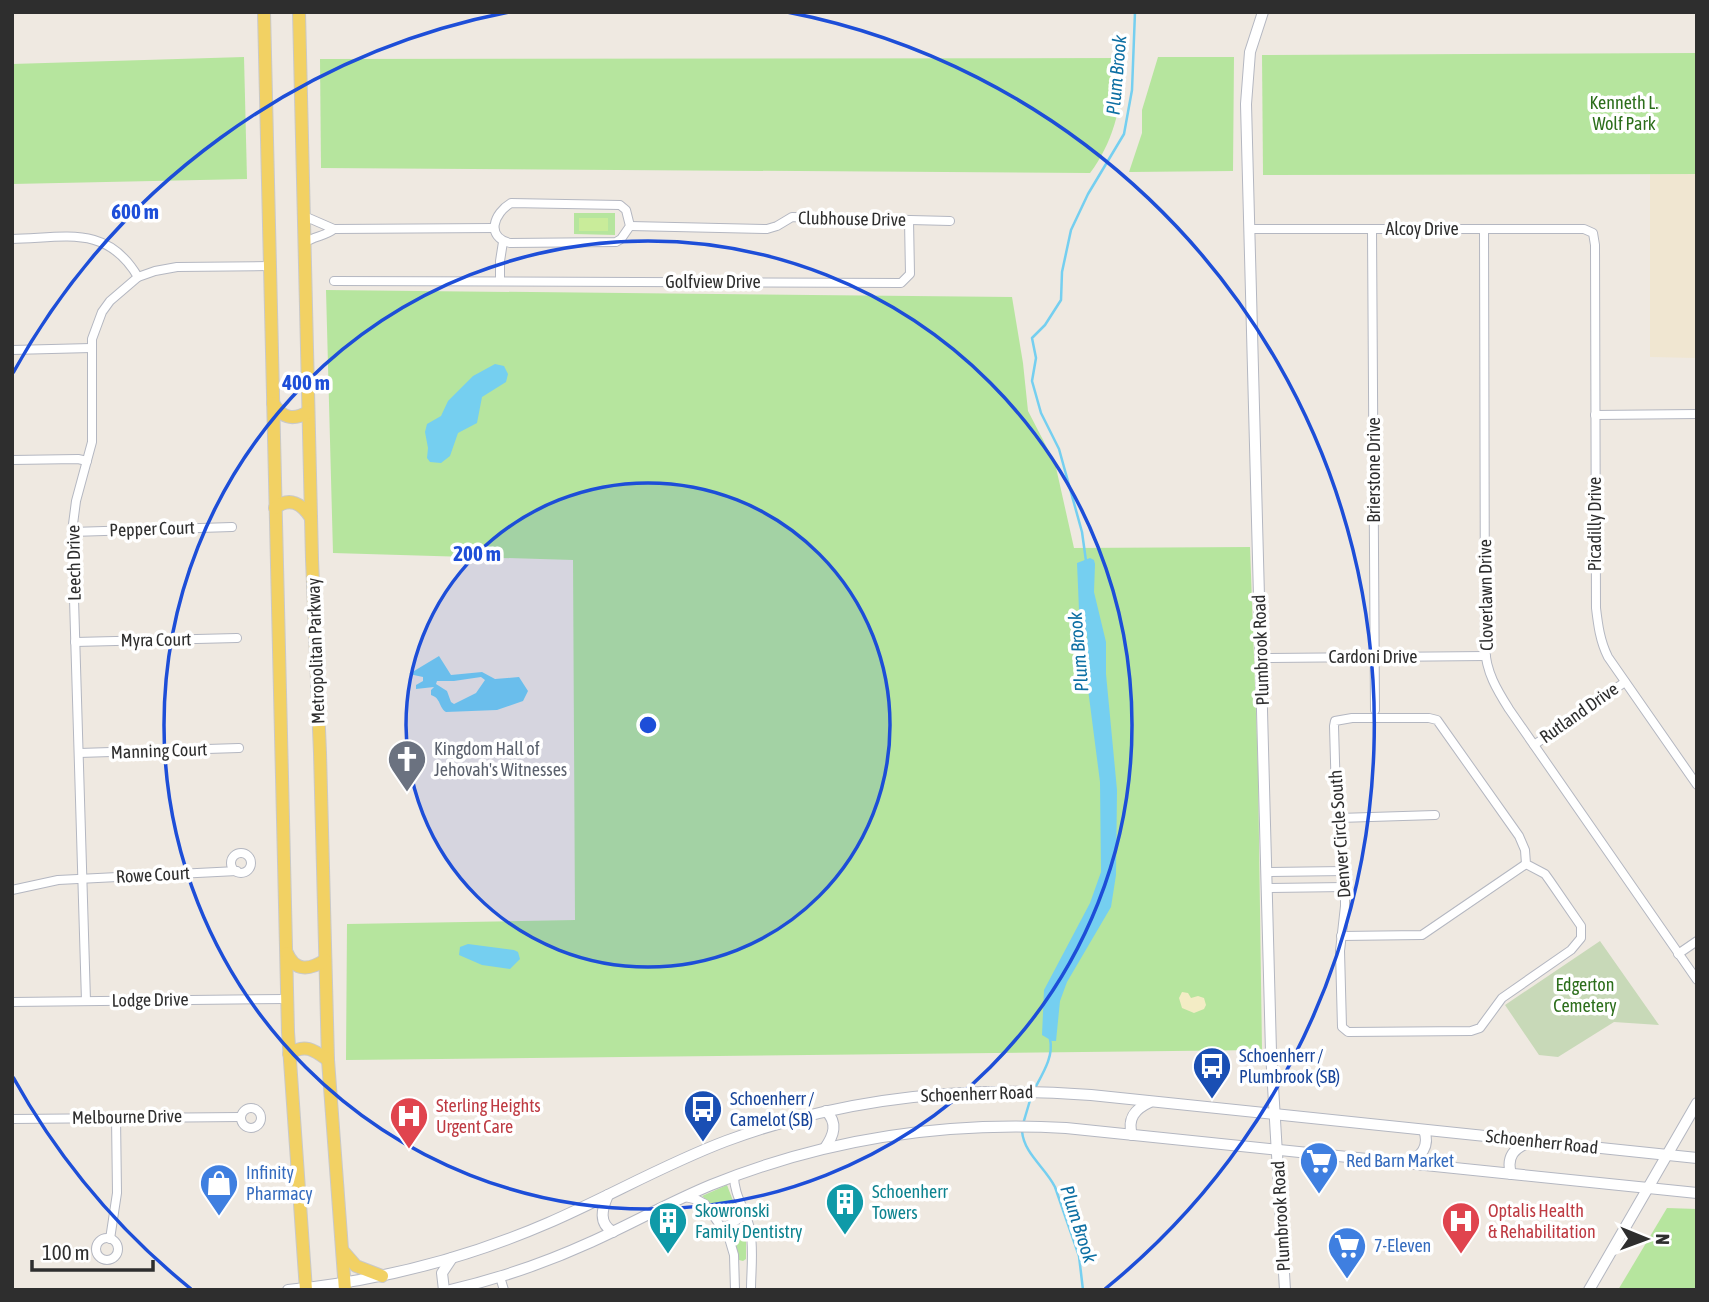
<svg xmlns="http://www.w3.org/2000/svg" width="1709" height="1302" font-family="'Asap Condensed',sans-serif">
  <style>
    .education { fill: #f0e6d1 }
    .green { fill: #b6e59e }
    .sand { fill: #f3ecc5 }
    .cemetery { fill: #c8d9b8 }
    .pitch { fill: #c9ec9a }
    .water { fill: #75cff0; fill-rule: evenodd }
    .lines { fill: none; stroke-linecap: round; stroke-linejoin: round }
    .stream { stroke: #75cff0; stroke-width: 2.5 }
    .street-casing { stroke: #b4b7c1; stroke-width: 10 }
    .secondary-casing { stroke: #b4b7c1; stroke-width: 12 }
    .primary-casing { stroke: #c9c9c9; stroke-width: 14 }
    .street { stroke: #fff; stroke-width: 8 }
    .secondary { stroke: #fff; stroke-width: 10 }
    .primary { stroke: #f2d163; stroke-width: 12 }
    .ring { fill: none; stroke: #1d4ed8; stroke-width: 3.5 }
    .labels { text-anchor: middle; stroke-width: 7; stroke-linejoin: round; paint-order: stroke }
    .park-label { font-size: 18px; fill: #2c6e1b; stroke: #fff }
    .street-label { font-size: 18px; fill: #2e2e2e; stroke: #fff }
    .worship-label { font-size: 18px; fill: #5b616d; stroke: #fff; text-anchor: start }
    .transit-label { font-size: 18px; fill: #164399; stroke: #fff; text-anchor: start }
    .health-label { font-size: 18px; fill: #be3a42; stroke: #fff; text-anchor: start }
    .shop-label { font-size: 18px; fill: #366cbe; stroke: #fff; text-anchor: start }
    .culture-label { font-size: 18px; fill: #0d838f; stroke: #fff; text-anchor: start }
    .water-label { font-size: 19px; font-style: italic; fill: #0d6fa3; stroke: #fff }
    .centre { fill: #1d4ed8; stroke: #fff; stroke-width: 3.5 }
    .ring-label { font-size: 21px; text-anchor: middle; font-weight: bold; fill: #1d4ed8; stroke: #fff; stroke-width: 7; stroke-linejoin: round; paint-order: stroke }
  </style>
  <rect width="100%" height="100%" fill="#efe9e1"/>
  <!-- education -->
  <path class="education" d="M1650 174H1697V358L1650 357Z"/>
  <!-- green -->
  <g class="green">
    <path d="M1697 53V174L1263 175 1262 55Z"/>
    <path d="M244 57 247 179 12 184V64Z"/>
    <path d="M1158 57H1234L1233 171 1129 172 1142 133V110Z"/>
    <path d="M1122 58C1125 97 1114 142 1090 173L321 168 320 59Z"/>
    <path d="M574 213H615V235L574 234Z"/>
    <path d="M326 290 1012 297 1023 363 1028 411 1055 463 1074 548 1250 547 1258 769 1262 1050 346 1060 347 924 575 920 573 560 333 553Z"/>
    <path d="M727 1185 735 1206 733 1211 725 1216C715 1214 710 1202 702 1196Z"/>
    <path d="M1667 1208 1697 1209V1290H1618Z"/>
    <path d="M736 1227 743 1228 746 1234V1259L743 1261 739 1260 733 1236Z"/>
  </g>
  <!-- sand -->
  <path class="sand" d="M1182 992 1188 993 1191 998 1198 996 1204 998 1206 1005 1204 1009 1194 1013 1182 1008 1179 998Z"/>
  <!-- cemetery -->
  <path class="cemetery" d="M1600 941 1659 1025 1614 1022 1558 1057 1539 1055 1505 1005Z"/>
  <!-- pitch -->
  <rect class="pitch" x="579" y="218" width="29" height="13"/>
  <!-- water -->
  <g class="water">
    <path d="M495 364 504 366 508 374 506 382 482 397 477 423 458 433 450 456 441 463 430 462 427 458 428 448 425 432 427 424 441 416 448 401 473 376Z"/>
    <path d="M1090 558 1094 560 1095 564 1094 592 1106 642V674L1117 790 1116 875 1111 907 1067 982 1060 1001 1056 1041H1052L1042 1035 1044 990 1090 903 1101 872 1100 782 1088 689 1087 635 1079 610 1077 563Z"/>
    <path d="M439 656 451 675 482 672 495 679 519 677 528 691 523 701 497 710 446 712C439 708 441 698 431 695V690L434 687 416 689V685L423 681V677L409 674ZM481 677 485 680 476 693 454 704 451 702 447 691 436 684 437 681H454Z"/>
    <path d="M468 944 514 950 518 952 520 959 510 969 482 965 459 955 460 947Z"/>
  </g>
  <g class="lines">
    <!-- stream -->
    <g class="stream">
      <path d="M1086 561 1082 532 1059 449 1041 413 1032 381 1036 358 1032 338 1045 325 1061 300 1062 272 1071 230 1088 194 1124 134 1132 90 1135 12"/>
      <path d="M1035 1088C1043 1073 1054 1056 1050 1039"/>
      <path d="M1023 1124 1031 1097"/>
      <path d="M1022 1131C1024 1154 1045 1167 1055 1187L1079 1256 1083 1290"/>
    </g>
    <!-- street casing -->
    <g class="street-casing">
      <g id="street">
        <path d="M511 203 620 205 626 210 630 226 621 239 616 242 510 243C485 237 494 213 511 203Z"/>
        <path d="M304 216 334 229C326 236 314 236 304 243"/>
        <path d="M630 226 767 229 777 226 792 217 950 221"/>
        <path d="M334 229 494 228"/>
        <path d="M1250 229H1584L1593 233 1595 245 1596 608C1598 625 1600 641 1608 657L1697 785"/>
        <path d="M1372 229 1375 710"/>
        <path d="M1484 229 1485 648C1486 672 1497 690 1509 709L1697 980"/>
        <path d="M12 239C65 238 107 224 138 277"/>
        <path d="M334 281 901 283 910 274 909 220"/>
        <path d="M500 281V261L503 242"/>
        <path d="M12 350 91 348"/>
        <path d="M1595 415 1697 414"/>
        <path d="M12 460 78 459 87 461"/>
        <path d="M72 532 232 527"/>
        <path d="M75 642 237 638"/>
        <path d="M1261 658 1486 656"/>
        <path d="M1352 718H1429L1437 720 1519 836 1525 850 1526 864 1545 874 1550 881 1581 926V938L1571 950 1502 998 1480 1028 1471 1031 1348 1032 1342 1027 1340 951 1345 906V871L1336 796 1334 726 1335 721Z"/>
        <path d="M1534 745 1625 682"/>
        <path d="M79 753 239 748"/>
        <path d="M1339 818 1435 815"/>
        <circle cx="241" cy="863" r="10"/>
        <path d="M1267 872 1345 871"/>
        <path d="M1268 888 1346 887"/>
        <path d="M12 890 58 880 237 871"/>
        <path d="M1341 936 1422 935 1526 864"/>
        <path d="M1678 954 1697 941"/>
        <path d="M86 1001 72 532 76 501 92 442V339L102 312 110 301 138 277 155 271 177 267 270 266"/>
        <path d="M12 1002 287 999"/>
        <circle cx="251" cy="1118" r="10"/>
        <path d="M12 1119 241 1117"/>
        <path d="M734 1176C734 1196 746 1210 750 1229 754 1248 751 1270 751 1290"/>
        <path d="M685 1197 698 1200 705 1204 729 1238 734 1255 735 1290"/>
        <path d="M723 1228 746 1215"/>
        <circle cx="107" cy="1249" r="11"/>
        <path d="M110 1239 117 1193 116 1117"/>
        <path d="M500 1277 504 1290"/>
      </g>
    </g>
    <!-- secondary casing -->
    <g class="secondary-casing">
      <g id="secondary">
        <path d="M1263 12 1250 52 1246 104 1271 1052 1285 1290"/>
        <path d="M1132 1135C1127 1118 1135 1109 1150 1102"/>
        <path d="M825 1148C834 1135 838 1123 826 1111"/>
        <path d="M1406 1163C1422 1157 1430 1146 1424 1130"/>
        <path d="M1511 1174C1506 1157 1514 1147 1531 1142"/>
        <path d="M608 1195C602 1209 598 1223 613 1232"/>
        <path d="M288 1290C378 1281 465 1259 548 1223 608 1197 665 1164 726 1141 844 1097 966 1085 1091 1095L1697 1158"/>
        <path d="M444 1290 442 1273 452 1258"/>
        <path d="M450 1290C498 1279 545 1263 591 1242 631 1224 670 1202 711 1185 825 1139 943 1121 1066 1128L1697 1193"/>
        <path d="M1589 1290 1697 1103"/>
      </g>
    </g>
    <!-- primary casing -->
    <g class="primary-casing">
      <g id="primary">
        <path d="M264 12 288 1032 306 1290"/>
        <path d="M299 12 312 559 320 753 328 1060 345 1290"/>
        <path d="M273 403C282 418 293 421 308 412"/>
        <path d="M275 508C290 496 302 504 311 518"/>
        <path d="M287 953C295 972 310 970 325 960"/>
        <path d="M289 1054C305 1043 314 1050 328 1060"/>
        <path d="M343 1251 356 1266 382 1276"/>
      </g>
    </g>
    <!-- street -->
    <use href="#street" class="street"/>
    <!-- secondary -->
    <use href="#secondary" class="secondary"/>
    <!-- primary -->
    <use href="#primary" class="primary"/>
  </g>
  <!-- distance rings -->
  <circle cx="648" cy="725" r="242" fill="#1d4ed8" fill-opacity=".12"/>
  <g class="ring">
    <circle cx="648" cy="725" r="242"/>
    <circle cx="648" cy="725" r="484"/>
    <path d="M191 1289A726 726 0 0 1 13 1077M13 373A726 726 0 0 1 509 12M787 12A726 726 0 0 1 1105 1289"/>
  </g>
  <!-- icons -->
  <defs>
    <g id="church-pin" transform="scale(2.0125)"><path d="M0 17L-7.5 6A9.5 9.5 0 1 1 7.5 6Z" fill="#6b7280" stroke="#fff"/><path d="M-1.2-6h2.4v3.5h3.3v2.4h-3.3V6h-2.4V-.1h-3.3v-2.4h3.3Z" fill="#fff"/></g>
    <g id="bus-pin" transform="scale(2.0125)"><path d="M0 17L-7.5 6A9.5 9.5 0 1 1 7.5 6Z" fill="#1a4fb4" stroke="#fff"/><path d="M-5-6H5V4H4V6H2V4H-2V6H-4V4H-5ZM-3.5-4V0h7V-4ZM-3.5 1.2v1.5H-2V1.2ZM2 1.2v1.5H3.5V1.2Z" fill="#fff"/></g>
    <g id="hospital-pin" transform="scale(2.0125)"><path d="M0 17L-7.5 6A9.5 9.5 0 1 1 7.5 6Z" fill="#e0444e" stroke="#fff"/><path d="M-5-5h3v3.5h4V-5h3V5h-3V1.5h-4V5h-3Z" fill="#fff"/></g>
    <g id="supermarket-pin" transform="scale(2.0125)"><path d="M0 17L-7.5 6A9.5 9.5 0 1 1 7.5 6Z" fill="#3f7fe0" stroke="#fff"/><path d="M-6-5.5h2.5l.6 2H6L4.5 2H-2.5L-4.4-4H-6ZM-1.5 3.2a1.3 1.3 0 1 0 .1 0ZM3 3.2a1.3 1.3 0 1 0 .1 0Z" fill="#fff"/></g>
    <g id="shop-pin" transform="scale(2.0125)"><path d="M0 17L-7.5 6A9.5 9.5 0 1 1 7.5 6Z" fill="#3f7fe0" stroke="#fff"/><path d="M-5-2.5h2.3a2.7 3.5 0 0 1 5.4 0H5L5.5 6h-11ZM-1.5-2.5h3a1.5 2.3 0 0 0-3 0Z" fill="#fff"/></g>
    <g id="building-pin" transform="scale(2.0125)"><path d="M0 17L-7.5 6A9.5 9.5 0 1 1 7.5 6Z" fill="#0f9aa8" stroke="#fff"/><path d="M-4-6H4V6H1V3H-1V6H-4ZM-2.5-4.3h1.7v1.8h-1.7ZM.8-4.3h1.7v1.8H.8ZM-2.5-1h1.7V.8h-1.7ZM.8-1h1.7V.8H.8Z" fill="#fff"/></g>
  </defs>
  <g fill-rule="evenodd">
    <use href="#church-pin" x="407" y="759"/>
    <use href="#bus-pin" x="1212" y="1066"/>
    <use href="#bus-pin" x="703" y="1109"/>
    <use href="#hospital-pin" x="409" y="1116"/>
    <use href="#supermarket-pin" x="1319" y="1161"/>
    <use href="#shop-pin" x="219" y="1183"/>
    <use href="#building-pin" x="845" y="1202"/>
    <use href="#building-pin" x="668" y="1221"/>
    <use href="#hospital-pin" x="1461" y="1221"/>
    <use href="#supermarket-pin" x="1347" y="1246"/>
  </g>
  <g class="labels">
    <!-- park labels -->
    <g class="park-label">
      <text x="1624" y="109">Kenneth L.<tspan x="1624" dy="21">Wolf Park</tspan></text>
      <text x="1585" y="991">Edgerton<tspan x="1585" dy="21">Cemetery</tspan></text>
    </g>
    <!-- street labels -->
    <g class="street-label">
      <text transform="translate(852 219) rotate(1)" y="6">Clubhouse Drive</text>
      <text x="1422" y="235">Alcoy Drive</text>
      <text x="713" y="288">Golfview Drive</text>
      <text transform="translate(1374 470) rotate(-90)" y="6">Brierstone Drive</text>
      <text transform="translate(1595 524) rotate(-90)" y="6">Picadilly Drive</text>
      <text transform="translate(152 529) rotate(-2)" y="6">Pepper Court</text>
      <text transform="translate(74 563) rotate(-91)" y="6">Leech Drive</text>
      <text transform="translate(1486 595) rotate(-91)" y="6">Cloverlawn Drive</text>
      <text transform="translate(156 640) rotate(-1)" y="6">Myra Court</text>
      <text transform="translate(1261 650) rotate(-92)" y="6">Plumbrook Road</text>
      <text transform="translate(316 651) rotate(-92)" y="6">Metropolitan Parkway</text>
      <text x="1373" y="663">Cardoni Drive</text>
      <text transform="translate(1579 713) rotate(-35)" y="6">Rutland Drive</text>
      <text transform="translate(159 751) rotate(-2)" y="6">Manning Court</text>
      <text transform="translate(1340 834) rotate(-94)" y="6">Denver Circle South</text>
      <text transform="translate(153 875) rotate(-3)" y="6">Rowe Court</text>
      <text transform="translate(150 1000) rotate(-1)" y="6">Lodge Drive</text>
      <text transform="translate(977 1094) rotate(-2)" y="6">Schoenherr Road</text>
      <text transform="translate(127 1117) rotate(-1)" y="6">Melbourne Drive</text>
      <text transform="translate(1542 1142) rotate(6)" y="6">Schoenherr Road</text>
      <text transform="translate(1281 1216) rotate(-93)" y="6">Plumbrook Road</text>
    </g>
    <!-- worship labels -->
    <g class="worship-label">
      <text x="434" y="755">Kingdom Hall of<tspan x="434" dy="21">Jehovah's Witnesses</tspan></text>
    </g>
    <!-- transit labels -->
    <g class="transit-label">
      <text x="1239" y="1062">Schoenherr /<tspan x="1239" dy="21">Plumbrook (SB)</tspan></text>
      <text x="730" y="1105">Schoenherr /<tspan x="730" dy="21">Camelot (SB)</tspan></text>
    </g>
    <!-- health labels -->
    <g class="health-label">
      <text x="436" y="1112">Sterling Heights<tspan x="436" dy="21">Urgent Care</tspan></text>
      <text x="1488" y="1217">Optalis Health<tspan x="1488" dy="21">&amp; Rehabilitation</tspan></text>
    </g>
    <!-- shop labels -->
    <g class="shop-label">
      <text x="1346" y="1167">Red Barn Market</text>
      <text x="246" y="1179">Infinity<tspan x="246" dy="21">Pharmacy</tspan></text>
      <text x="1374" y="1252">7-Eleven</text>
    </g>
    <!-- culture labels -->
    <g class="culture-label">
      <text x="872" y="1198">Schoenherr<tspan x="872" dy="21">Towers</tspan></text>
      <text x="695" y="1217">Skowronski<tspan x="695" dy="21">Family Dentistry</tspan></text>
    </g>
    <!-- water labels -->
    <g class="water-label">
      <text transform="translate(1116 75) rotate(-85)" y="7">Plum Brook</text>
      <text transform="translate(1078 652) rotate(-95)" y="7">Plum Brook</text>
      <text transform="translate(1079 1224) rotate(72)" y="7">Plum Brook</text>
    </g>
  </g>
  <circle cx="648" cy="725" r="10" class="centre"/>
  <g class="ring-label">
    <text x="135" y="219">600 m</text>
    <text x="306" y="390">400 m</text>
    <text x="477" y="561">200 m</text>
  </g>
  <!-- border -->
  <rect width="1709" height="1302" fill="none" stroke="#2e2e2e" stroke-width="28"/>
  <!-- north arrow -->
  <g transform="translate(1646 1239) rotate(91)" stroke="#ffffff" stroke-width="5" paint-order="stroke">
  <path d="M0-5L12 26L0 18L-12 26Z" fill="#2e2e2e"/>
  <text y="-10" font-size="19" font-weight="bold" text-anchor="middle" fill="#2e2e2e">N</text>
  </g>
  <!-- scale -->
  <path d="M32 1260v10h121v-10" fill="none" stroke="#2e2e2e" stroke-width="3.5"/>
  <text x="42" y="1260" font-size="21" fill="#2e2e2e" stroke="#ffffff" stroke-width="5" paint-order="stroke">100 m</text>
</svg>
